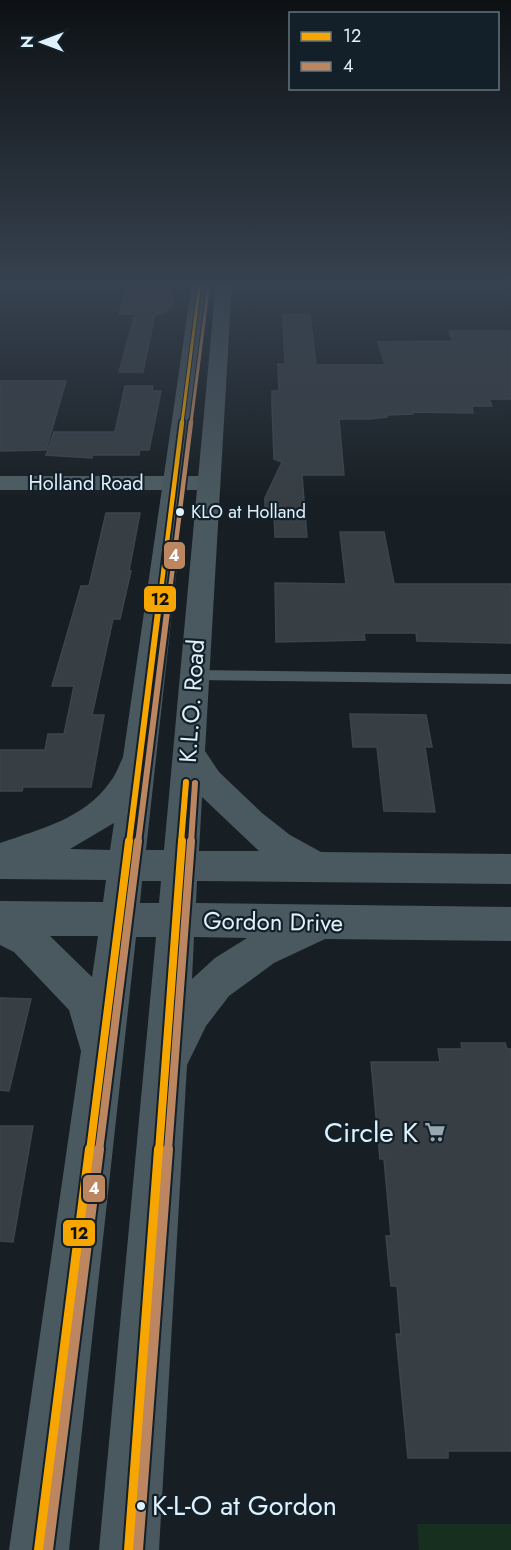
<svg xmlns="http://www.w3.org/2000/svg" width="511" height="1550" font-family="Jost,sans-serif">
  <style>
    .green { fill: #172f1e }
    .building { fill: #373f45; stroke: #3c454d; stroke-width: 1.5 }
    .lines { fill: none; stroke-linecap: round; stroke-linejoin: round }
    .lane { fill: #4e5d63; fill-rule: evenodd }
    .street { fill: #4e5d63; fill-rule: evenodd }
    .secondary { fill: #4a585f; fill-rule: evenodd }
    .bus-1-far4-casing { stroke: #132029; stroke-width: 5 }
    .bus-1-far3-casing { stroke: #132029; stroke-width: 8 }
    .bus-1-far2-casing { stroke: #132029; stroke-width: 10 }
    .bus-1-far1-casing { stroke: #132029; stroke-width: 12 }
    .bus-1-casing { stroke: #132029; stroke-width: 14 }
    .bus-2-far4-casing { stroke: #132029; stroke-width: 5 }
    .bus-2-far3-casing { stroke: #132029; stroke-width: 8 }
    .bus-2-far2-casing { stroke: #132029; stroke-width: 10 }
    .bus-2-far1-casing { stroke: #132029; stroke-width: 12 }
    .bus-2-casing { stroke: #132029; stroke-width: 14 }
    .bus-1-far4 { stroke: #f7a600; stroke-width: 3 }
    .bus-1-far3 { stroke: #f7a600; stroke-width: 4.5 }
    .bus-1-far2 { stroke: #f7a600; stroke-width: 6 }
    .bus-1-far1 { stroke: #f7a600; stroke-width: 8 }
    .bus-1 { stroke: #f7a600; stroke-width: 10 }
    .bus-2-far4 { stroke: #bb8660; stroke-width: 3 }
    .bus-2-far3 { stroke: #bb8660; stroke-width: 4.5 }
    .bus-2-far2 { stroke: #bb8660; stroke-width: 6 }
    .bus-2-far1 { stroke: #bb8660; stroke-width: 8 }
    .bus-2 { stroke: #bb8660; stroke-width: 10 }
    .bus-dot { fill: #def1fc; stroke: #132029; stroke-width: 2 }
    .labels { text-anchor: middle; stroke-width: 4.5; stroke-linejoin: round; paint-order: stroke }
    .far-bus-label { font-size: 18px; fill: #def1fc; stroke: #132029; text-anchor: start }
    .far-street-label { font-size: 20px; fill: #def1fc; stroke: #132029 }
    .street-label { font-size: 24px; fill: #def1fc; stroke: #132029 }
    .near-bus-label { font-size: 27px; fill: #def1fc; stroke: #132029; text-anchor: start }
    .near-poi-label { font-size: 28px; fill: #def1fc; stroke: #132029; text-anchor: end }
    .line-badge { stroke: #132029; stroke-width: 2 }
    .badge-label { font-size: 16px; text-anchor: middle; font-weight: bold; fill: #fff }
    .pale-badge-label { font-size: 16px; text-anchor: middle; font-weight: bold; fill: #111 }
  </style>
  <rect width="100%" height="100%" fill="#181f24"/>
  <!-- green -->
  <path class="green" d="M417 1524H511V1550H419Z"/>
  <!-- building -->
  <g class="building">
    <path d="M129 282H165L174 302 163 314H155L143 372H119L135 314H119Z"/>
    <path d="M283 315H310L316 365H385L378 342 453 341 449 331H511V399H489L492 406H472L473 413 412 412 413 414 387 415V417L369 419H339L344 475H302L307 537H275L274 512H265V498L282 462 274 459 272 405V391H279L278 364H285Z"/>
    <path d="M0 381H66L46 450 0 451Z"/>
    <path d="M125 386H153L152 391H161L149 450H140L139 455H92V458L46 455 54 432H115Z"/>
    <path d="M106 513H140L129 571H131L120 619H113L92 715H104L91 787H23L22 791H0V750H45L48 734H64L74 686H52L81 586H89Z"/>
    <path d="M340 532H384L394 584H511V643L417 641 416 633H364L365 640 276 642 275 583 346 584Z"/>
    <path d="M350 714 426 715 432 747H425L435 812 384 811 377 747H353Z"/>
    <path d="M0 998 31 999 9 1091 0 1090Z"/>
    <path d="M461 1043H505L507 1049H511V1451H448V1458H408L396 1334H401L397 1286H391L386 1236H391L384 1159H380L371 1062H440L438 1049H462Z"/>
    <path d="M0 1126H33L13 1242 0 1241Z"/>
  </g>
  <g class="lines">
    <!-- lane -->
    <path class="lane" d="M194 670 511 674V684L194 680 187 675Z"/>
    <!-- street -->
    <path class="street" d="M0 476H209L217 478 220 483 217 488 209 490H0Z"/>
    <!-- secondary -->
    <path class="secondary" d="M192 282H208L146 850H164L216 282H232L205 751 219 772 262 813 290 835 321 852 511 854V884L197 881 196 903 511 907V941L325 939 274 963 229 996 206 1026 187 1065 159 1550H99L156 937H136L69 1550H9L81 1051 69 1010 14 952 0 945V901L103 902 106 880 0 879V843C40 829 84 819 110 782 116 775 119 765 123 757ZM202 797 259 851H199ZM114 823 110 850 70 849ZM142 881H161L159 903H140ZM50 936H98L92 977ZM194 937 247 938 215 958 192 979Z"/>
    <!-- bus-1-far4 casing -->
    <g class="bus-1-far4-casing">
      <path id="bus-1-far4" d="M182 423 200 282"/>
    </g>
    <!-- bus-1-far3 casing -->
    <g class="bus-1-far3-casing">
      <path id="bus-1-far3" d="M159 606 182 422"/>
    </g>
    <!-- bus-1-far2 casing -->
    <g class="bus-1-far2-casing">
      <g id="bus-1-far2">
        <path d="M129 843 159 604"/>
        <path d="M181 843 186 782"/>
      </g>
    </g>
    <!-- bus-1-far1 casing -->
    <g class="bus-1-far1-casing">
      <g id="bus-1-far1">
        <path d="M90 1151 129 841"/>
        <path d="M159 1151 182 841"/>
      </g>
    </g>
    <!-- bus-1 casing -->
    <g class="bus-1-casing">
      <g id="bus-1">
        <path d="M39 1550 90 1149"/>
        <path d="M129 1550 159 1149"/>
      </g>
    </g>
    <!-- bus-2-far4 casing -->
    <g class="bus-2-far4-casing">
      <path id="bus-2-far4" d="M191 423 209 283"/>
    </g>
    <!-- bus-2-far3 casing -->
    <g class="bus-2-far3-casing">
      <path id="bus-2-far3" d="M168 606 191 422"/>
    </g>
    <!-- bus-2-far2 casing -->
    <g class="bus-2-far2-casing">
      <g id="bus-2-far2">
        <path d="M138 843 168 604"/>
        <path d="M191 843 195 783"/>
      </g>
    </g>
    <!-- bus-2-far1 casing -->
    <g class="bus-2-far1-casing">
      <g id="bus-2-far1">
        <path d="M99 1151 138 841"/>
        <path d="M168 1151 191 841"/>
      </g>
    </g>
    <!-- bus-2 casing -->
    <g class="bus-2-casing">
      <g id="bus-2">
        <path d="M48 1550 99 1149"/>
        <path d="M138 1550 168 1149"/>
      </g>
    </g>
    <!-- bus-1-far4 -->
    <use href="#bus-1-far4" class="bus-1-far4"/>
    <!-- bus-1-far3 -->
    <use href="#bus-1-far3" class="bus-1-far3"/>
    <!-- bus-1-far2 -->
    <use href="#bus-1-far2" class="bus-1-far2"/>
    <!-- bus-1-far1 -->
    <use href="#bus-1-far1" class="bus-1-far1"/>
    <!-- bus-1 -->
    <use href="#bus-1" class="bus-1"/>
    <!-- bus-2-far4 -->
    <use href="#bus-2-far4" class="bus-2-far4"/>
    <!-- bus-2-far3 -->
    <use href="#bus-2-far3" class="bus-2-far3"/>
    <!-- bus-2-far2 -->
    <use href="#bus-2-far2" class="bus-2-far2"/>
    <!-- bus-2-far1 -->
    <use href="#bus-2-far1" class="bus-2-far1"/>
    <!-- bus-2 -->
    <use href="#bus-2" class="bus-2"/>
  </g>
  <!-- sky -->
  <linearGradient id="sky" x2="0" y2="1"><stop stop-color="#0d1114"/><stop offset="0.57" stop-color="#374250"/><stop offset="1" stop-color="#374250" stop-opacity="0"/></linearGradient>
  <rect width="511" height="499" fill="url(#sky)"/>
  <!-- icons -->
  <defs>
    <g id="supermarket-bare" transform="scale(1.62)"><path d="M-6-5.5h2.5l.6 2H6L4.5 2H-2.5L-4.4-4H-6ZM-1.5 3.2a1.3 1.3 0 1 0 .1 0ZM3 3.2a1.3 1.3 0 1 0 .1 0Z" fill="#99a8b0" stroke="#132029" stroke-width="2.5" paint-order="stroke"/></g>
  </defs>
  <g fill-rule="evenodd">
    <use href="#supermarket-bare" x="435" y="1132"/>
  </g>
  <!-- markers -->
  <g class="bus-dot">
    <circle cx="180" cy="512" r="5"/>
    <circle cx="141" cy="1506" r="5"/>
  </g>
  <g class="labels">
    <!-- far-bus labels -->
    <g class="far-bus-label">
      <text x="191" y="518">KLO at Holland</text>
    </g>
    <!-- far-street labels -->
    <g class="far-street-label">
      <text x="86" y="490">Holland Road</text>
    </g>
    <!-- street labels -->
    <g class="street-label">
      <text transform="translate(192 701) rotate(-86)" y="8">K.L.O. Road</text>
      <text transform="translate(273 922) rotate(1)" y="8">Gordon Drive</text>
    </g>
    <!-- near-bus labels -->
    <g class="near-bus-label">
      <text x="152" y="1515">K-L-O at Gordon</text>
    </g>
    <!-- near-poi labels -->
    <g class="near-poi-label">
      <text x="418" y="1142">Circle K</text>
    </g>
  </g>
  <g class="line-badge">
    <rect x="163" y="541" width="23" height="29" rx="6" fill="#bb8660"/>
    <rect x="143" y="585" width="34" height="28" rx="6" fill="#f7a600"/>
    <rect x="82" y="1174" width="24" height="29" rx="6" fill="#bb8660"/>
    <rect x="62" y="1219" width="34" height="28" rx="6" fill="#f7a600"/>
  </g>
  <g class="badge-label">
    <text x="174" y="561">4</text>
    <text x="94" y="1194">4</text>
  </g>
  <g class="pale-badge-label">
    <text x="160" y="605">12</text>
    <text x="79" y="1239">12</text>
  </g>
  <!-- legend -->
  <rect x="289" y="12" width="210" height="78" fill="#132029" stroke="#64747d" stroke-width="1.5"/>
  <rect x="301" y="32" width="30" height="9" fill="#f7a600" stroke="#64747d" stroke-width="1.5"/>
  <text x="343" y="42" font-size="18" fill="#def1fc">12</text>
  <rect x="301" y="62" width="30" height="9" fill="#bb8660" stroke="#64747d" stroke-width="1.5"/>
  <text x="343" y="72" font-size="18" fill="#def1fc">4</text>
  <!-- north arrow -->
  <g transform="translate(42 42) rotate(270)" stroke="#132029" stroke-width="4.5" paint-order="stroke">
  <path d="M0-4.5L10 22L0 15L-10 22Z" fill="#def1fc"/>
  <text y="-9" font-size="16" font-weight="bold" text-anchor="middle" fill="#def1fc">N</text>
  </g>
</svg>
